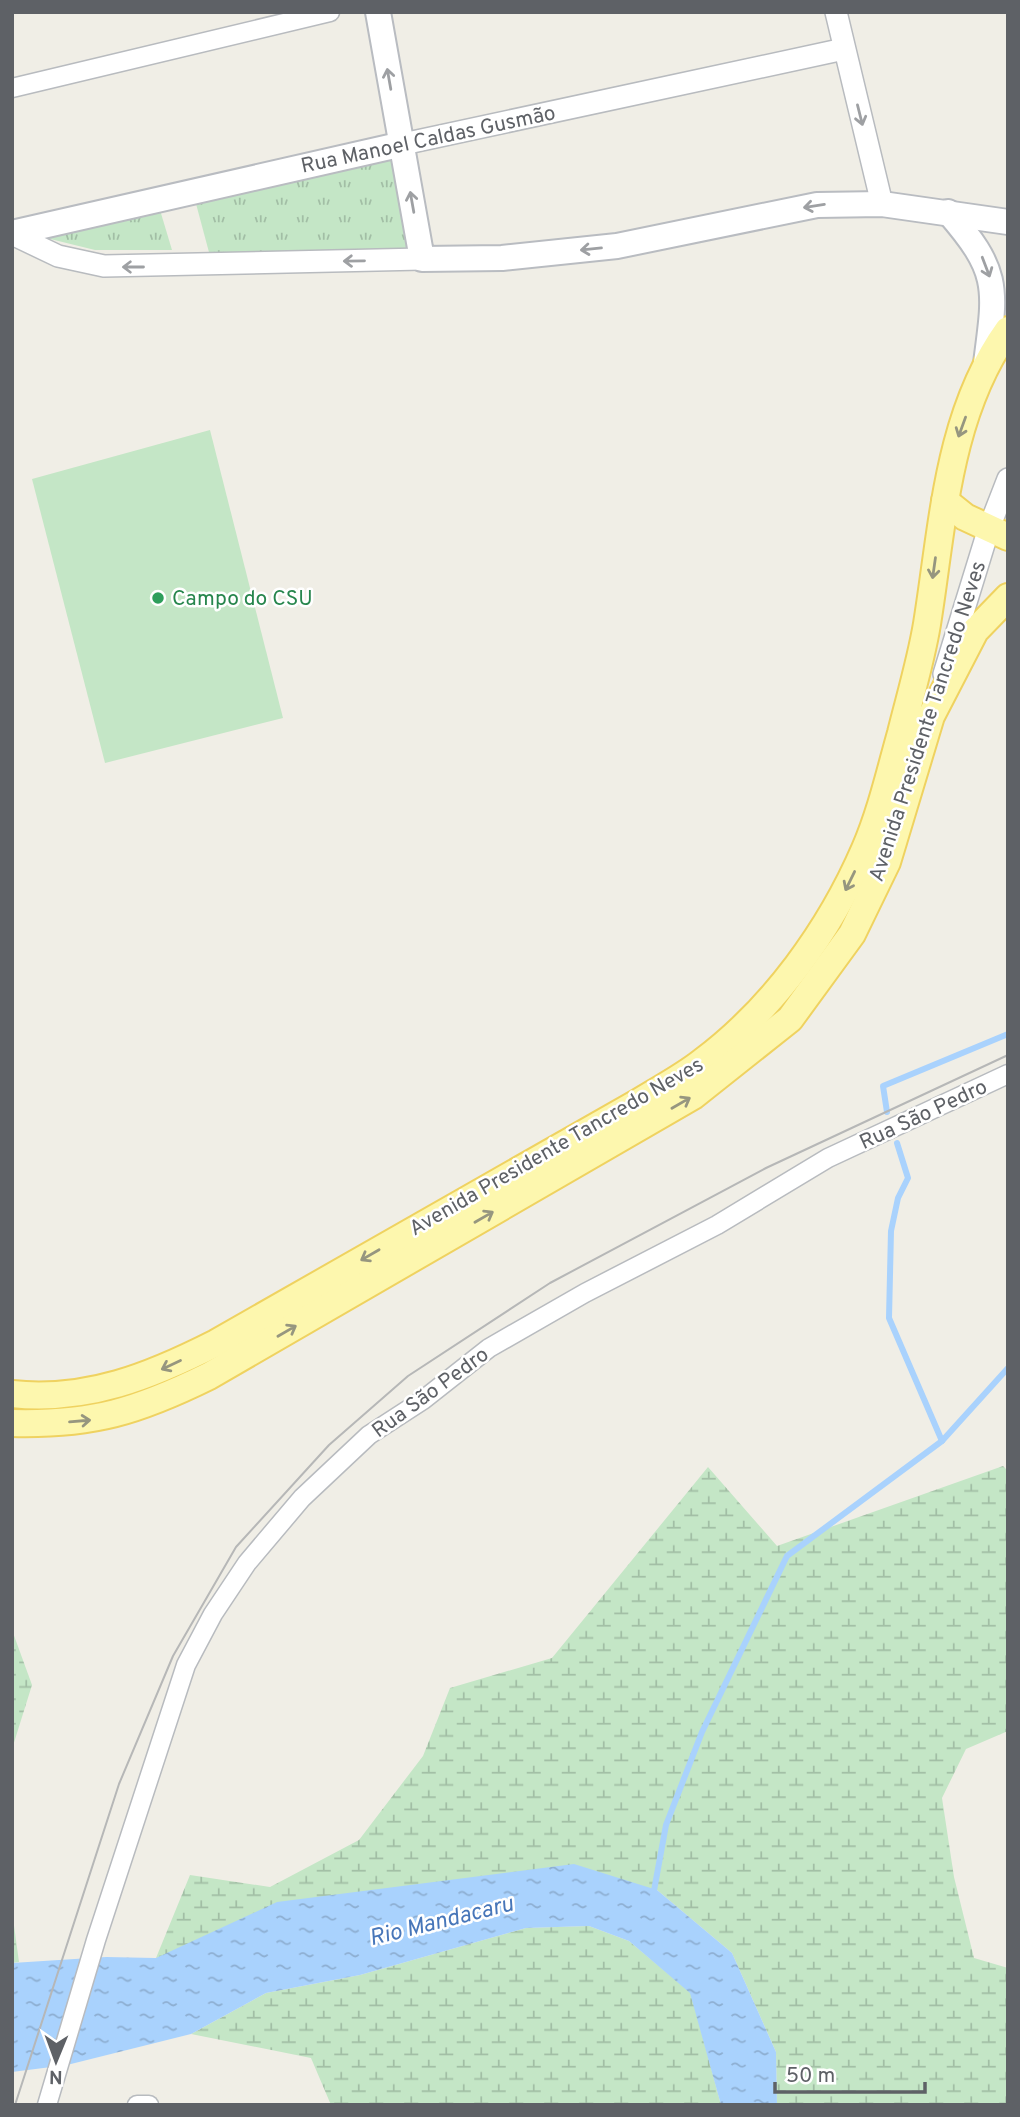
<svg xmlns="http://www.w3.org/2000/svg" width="1020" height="2117" font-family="Overpass,sans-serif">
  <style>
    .grass { fill: #c4e6c6 }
    .wetland { fill: url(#wetland-marsh) }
    .park { fill: url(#park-tufts) }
    .water { fill: url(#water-ripples) }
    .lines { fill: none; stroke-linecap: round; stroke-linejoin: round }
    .stream { stroke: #a9d2fd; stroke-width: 6 }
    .minor-casing { stroke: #b8bbbf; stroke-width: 21 }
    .tertiary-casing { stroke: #b8bbbf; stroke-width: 24 }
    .secondary-casing { stroke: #b9bcc1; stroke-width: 28 }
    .primary-casing { stroke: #efd260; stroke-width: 30 }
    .minor { stroke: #fff; stroke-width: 18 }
    .tertiary { stroke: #fff; stroke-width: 21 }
    .secondary { stroke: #fff; stroke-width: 24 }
    .primary { stroke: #fdf7ae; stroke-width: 26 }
    .tram { stroke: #b6b7b7; stroke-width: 2 }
    .oneway { stroke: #9ea0a3 }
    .oneway2 { stroke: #96967f }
    .leisure-dot { fill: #2e9e5b; stroke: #fff; stroke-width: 2.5 }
    .labels { text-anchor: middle; stroke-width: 5; stroke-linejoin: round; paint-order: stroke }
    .street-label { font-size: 21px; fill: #5e6166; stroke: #fff }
    .leisure-label { font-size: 21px; fill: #27864d; stroke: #fff; text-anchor: start }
    .water-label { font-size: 23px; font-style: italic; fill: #4776b9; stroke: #fff }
  </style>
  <defs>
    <pattern id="wetland-marsh" width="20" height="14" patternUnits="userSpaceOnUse" patternTransform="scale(1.75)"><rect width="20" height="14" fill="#c4e6c6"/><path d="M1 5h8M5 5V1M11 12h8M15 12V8" fill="none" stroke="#a2bea5"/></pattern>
    <pattern id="park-tufts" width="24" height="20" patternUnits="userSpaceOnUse" patternTransform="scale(1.75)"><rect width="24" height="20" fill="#c4e6c6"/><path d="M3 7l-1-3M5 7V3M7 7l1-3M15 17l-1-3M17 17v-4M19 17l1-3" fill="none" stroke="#a2bea5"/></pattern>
    <pattern id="water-ripples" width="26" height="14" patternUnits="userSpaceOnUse" patternTransform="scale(1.75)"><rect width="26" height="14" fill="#a9d2fd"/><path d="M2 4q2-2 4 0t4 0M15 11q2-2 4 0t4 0" fill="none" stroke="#8daed1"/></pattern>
  </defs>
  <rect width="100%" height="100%" fill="#f0eee6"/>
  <!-- grass -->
  <path class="grass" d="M210 430 283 718 105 763 32 479Z"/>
  <!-- wetland -->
  <g class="wetland">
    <path d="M1003 1466 1008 1471V1731L966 1749 942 1798 954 1877 974 1958 1008 1968V2105H777L776 2052 732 1953 657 1890 156 1958 190 1875 270 1887 359 1840 423 1756 450 1688 552 1658 708 1467 777 1546Z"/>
    <path d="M12 1630 32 1685 12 1749Z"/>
    <path d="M12 1911 19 1962 12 1963Z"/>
    <path d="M589 1926 629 1941 691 1993 721 2105H331L311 2058 191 2034 266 1993 360 1975 526 1928Z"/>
  </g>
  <!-- park -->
  <g class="park">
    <path d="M395 155 409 253 210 256 195 200Z"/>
    <path d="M160 210 172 250H95L38 236Z"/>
  </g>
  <!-- water -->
  <path class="water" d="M574 1864 657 1890 732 1953 776 2052 777 2105H721L690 1993 629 1941 589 1926 526 1928 360 1975 266 1993 191 2034 67 2065 12 2072V1963L106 1957 156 1958 277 1902Z"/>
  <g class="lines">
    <!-- stream -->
    <g class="stream">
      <path d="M887 1112 883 1086 1008 1034"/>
      <path d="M897 1143 908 1178 898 1198 891 1231 889 1318 942 1441"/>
      <path d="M653 1896 666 1825 702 1732 787 1556 942 1441 1008 1368"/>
    </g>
    <!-- minor casing -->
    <g class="minor-casing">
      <g id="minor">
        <path d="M12 88 330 12"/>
        <path d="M47 2105 96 1940 186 1665 213 1614 247 1563 302 1498 369 1435 423 1400 489 1348 585 1293 717 1225 828 1158 1008 1074"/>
        <path d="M137 2105H149"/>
      </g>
    </g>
    <!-- tertiary casing -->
    <g class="tertiary-casing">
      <g id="tertiary">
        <path d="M836 12 882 204"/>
        <path d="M403 144 844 49"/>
        <path d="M12 234 58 256 104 266 422 259"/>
        <path d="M944 674 989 528 1008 479"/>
      </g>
    </g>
    <!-- secondary casing -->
    <g class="secondary-casing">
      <g id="secondary">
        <path d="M378 12 422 259 502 258 617 246 817 205 882 204 1008 222"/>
        <path d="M948 212C1000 272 996 287 986 363"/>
        <path d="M12 233 403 144"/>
      </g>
    </g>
    <!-- primary casing -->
    <g class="primary-casing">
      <g id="primary">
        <path d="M945 501 965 517 1008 537"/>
        <path d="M12 1394C87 1402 151 1376 216 1343L639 1102C660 1089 683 1077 702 1062 773 1009 830 930 865 849 881 812 890 772 901 733 910 697 921 660 927 624 943 525 947 415 1008 330"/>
        <path d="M12 1423C93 1425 138 1411 209 1376L693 1096 790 1019 852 934 887 862 931 716 975 631 1008 597"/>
      </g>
    </g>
    <!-- minor -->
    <use href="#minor" class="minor"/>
    <!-- tertiary -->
    <use href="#tertiary" class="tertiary"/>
    <!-- secondary -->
    <use href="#secondary" class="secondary"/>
    <!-- primary -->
    <use href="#primary" class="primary"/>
    <!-- tram -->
    <path class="tram" d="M15 2105 119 1784 173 1656 236 1547 329 1445 408 1376 550 1283 766 1168 1008 1055"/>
  </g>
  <!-- one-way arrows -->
  <defs><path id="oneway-shaft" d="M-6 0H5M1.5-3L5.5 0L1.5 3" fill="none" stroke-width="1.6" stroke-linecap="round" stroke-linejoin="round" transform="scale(1.75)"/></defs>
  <g class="oneway">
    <use href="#oneway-shaft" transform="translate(389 79) rotate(-100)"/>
    <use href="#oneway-shaft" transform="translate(860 115) rotate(76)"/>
    <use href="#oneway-shaft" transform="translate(412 202) rotate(-100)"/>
    <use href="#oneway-shaft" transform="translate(814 206) rotate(171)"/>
    <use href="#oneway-shaft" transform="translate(591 249) rotate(174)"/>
    <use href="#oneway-shaft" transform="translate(354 261) rotate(179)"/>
    <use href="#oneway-shaft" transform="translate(133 267) rotate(180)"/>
    <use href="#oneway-shaft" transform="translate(986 267) rotate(69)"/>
  </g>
  <g class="oneway2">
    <use href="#oneway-shaft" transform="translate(962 427) rotate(110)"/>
    <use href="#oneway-shaft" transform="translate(934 568) rotate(98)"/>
    <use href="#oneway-shaft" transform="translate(850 881) rotate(116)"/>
    <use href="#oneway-shaft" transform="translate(681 1103) rotate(-30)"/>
    <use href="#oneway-shaft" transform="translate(484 1217) rotate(-30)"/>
    <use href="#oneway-shaft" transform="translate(370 1255) rotate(150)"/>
    <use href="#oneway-shaft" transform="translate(287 1331) rotate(-30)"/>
    <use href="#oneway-shaft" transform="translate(171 1365) rotate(155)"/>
    <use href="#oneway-shaft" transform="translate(80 1421) rotate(-5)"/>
  </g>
  <!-- markers -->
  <circle class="leisure-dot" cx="158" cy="598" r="7"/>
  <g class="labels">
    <!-- street labels -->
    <g class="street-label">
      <text transform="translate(428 139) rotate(-12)" y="7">Rua Manoel Caldas Gusmão</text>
      <text transform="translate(927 721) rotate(-72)" y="7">Avenida Presidente Tancredo Neves</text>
      <text transform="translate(923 1114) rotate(-25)" y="7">Rua São Pedro</text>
      <text transform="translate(556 1146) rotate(-30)" y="7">Avenida Presidente Tancredo Neves</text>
      <text transform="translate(430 1392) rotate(-36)" y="7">Rua São Pedro</text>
    </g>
    <!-- leisure labels -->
    <g class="leisure-label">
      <text x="172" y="605">Campo do CSU</text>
    </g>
    <!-- water labels -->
    <g class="water-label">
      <text transform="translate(441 1920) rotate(-14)" y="8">Rio Mandacaru</text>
    </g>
  </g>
  <!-- border -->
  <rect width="1020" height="2117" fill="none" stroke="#5e6166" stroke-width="28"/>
  <!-- north arrow -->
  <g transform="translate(56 2061) rotate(181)" stroke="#ffffff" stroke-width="5" paint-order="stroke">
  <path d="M0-5L12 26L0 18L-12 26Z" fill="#5e6166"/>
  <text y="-10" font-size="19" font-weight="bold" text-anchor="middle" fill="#5e6166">N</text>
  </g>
  <!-- scale -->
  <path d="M775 2082v10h150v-10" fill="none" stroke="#5e6166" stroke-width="3.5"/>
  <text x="786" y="2082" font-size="21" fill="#5e6166" stroke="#ffffff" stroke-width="5" paint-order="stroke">50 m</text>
</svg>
